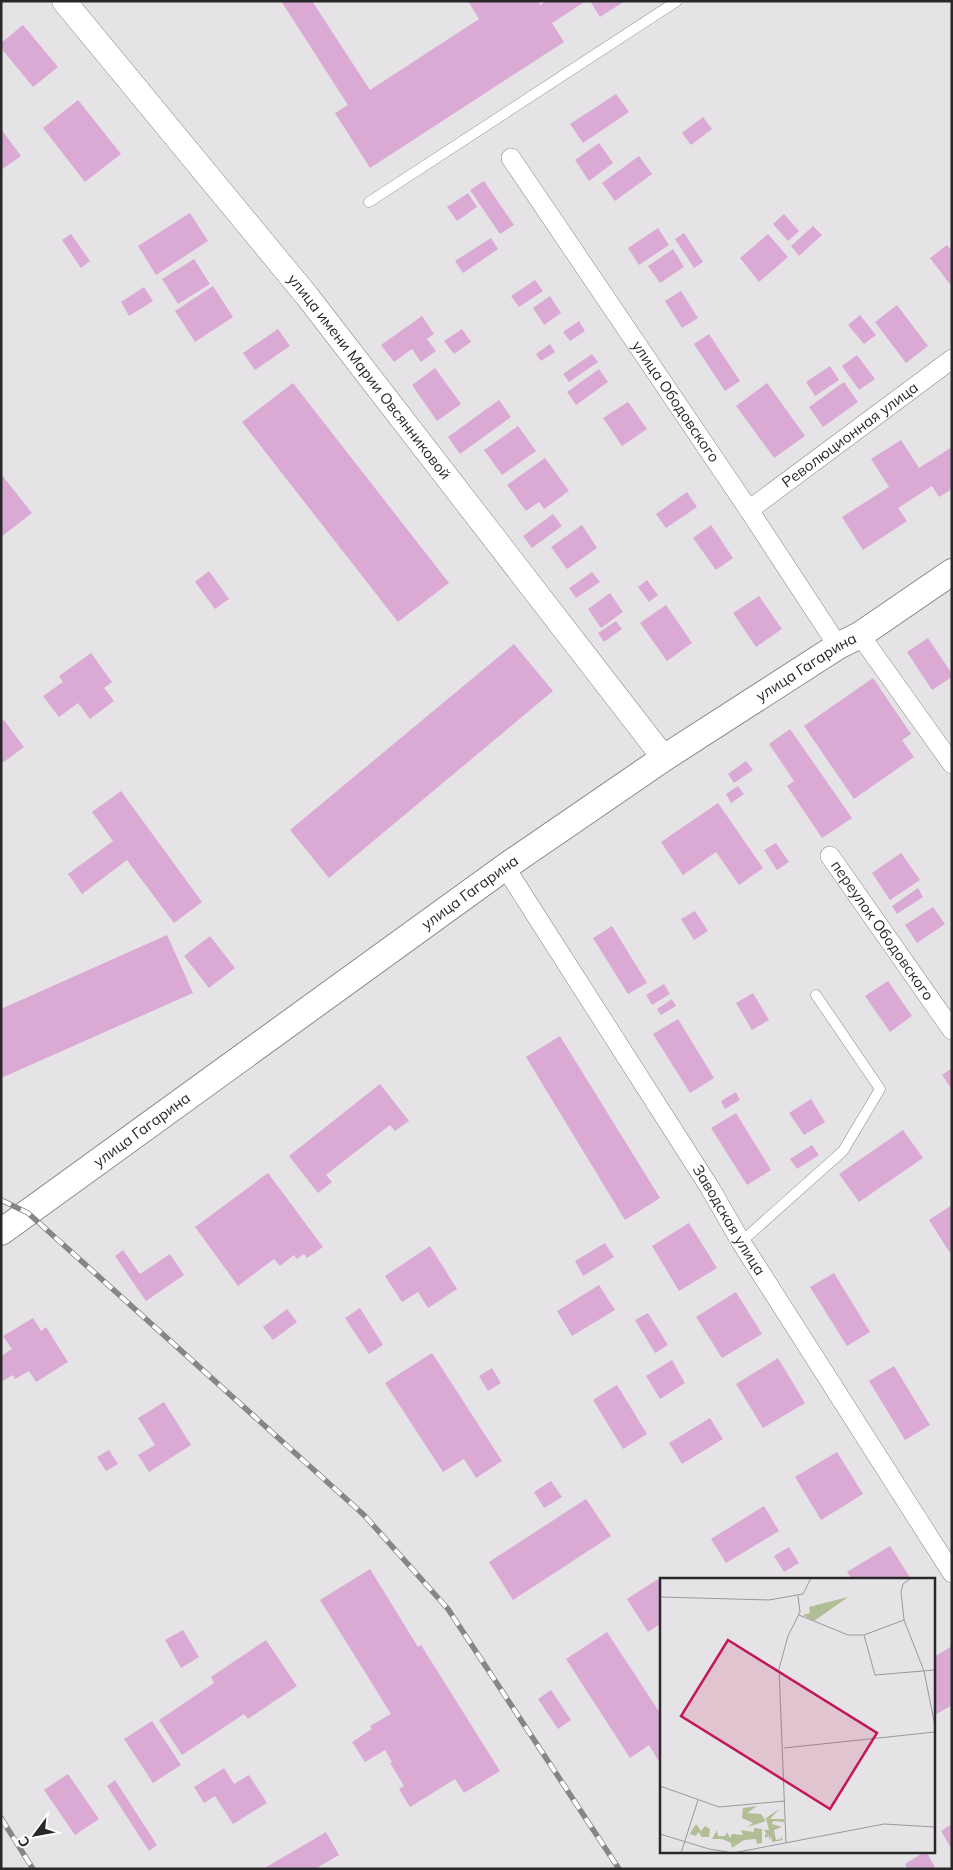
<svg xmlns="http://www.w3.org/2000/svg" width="953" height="1870" font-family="Mulish,sans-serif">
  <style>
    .building { fill: #daaad5 }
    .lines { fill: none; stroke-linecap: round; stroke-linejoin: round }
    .service-casing { stroke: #8b888b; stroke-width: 11 }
    .minor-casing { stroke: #8b888b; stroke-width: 20 }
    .tertiary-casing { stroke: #8b888b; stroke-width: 25 }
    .secondary-casing { stroke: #8b888b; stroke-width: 28 }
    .service { stroke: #fff; stroke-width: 10 }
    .minor { stroke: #fff; stroke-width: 19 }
    .tertiary { stroke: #fff; stroke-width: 24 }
    .secondary { stroke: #fff; stroke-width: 26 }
    .rail-casing { stroke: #878587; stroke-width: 5.5 }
    .rail { stroke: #fff; stroke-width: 4; stroke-dasharray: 11; stroke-linecap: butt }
    .labels { text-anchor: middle; stroke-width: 5; stroke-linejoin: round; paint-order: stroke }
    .street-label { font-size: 15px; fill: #292829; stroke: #fff }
    .inset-road { fill: none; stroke: #9a989a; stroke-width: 1 }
    .view { fill: #c2185b; fill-opacity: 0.15; stroke: #c2185b; stroke-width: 2.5 }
    .inset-edge { fill: none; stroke: #292829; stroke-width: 2.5 }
  </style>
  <rect width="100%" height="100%" fill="#e6e3e6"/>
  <!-- building -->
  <g class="building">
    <path d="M281 1H312L370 90 479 19 468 1H538L540 5 546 1H586L552 23 564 42 370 168 335 113 348 105Z"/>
    <path d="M590 1H625L600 17Z"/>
    <path d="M23 25 58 67 33 87 1 48V43Z"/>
    <path d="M616 94 629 112 583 143 570 124Z"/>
    <path d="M78 100 121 154 85 182 43 128Z"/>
    <path d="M703 117 712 129 691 145 682 133Z"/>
    <path d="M1 129 21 156 1 170Z"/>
    <path d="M599 143 613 163 589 181 575 160Z"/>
    <path d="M639 156 652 174 615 201 602 183Z"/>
    <path d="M484 181 514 225 500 234 470 190Z"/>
    <path d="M468 193 477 207 457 221 447 207Z"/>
    <path d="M190 213 208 241 156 275 138 246Z"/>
    <path d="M784 214 799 231 788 241 773 224Z"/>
    <path d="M813 226 822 235 799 256 791 246Z"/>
    <path d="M658 228 669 245 639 265 628 248Z"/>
    <path d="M684 233 703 262 694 268 675 239Z"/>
    <path d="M71 234 90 261 81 268 62 240Z"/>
    <path d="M768 234 788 257 759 282 740 258Z"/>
    <path d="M491 238 498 249 463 273 455 261Z"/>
    <path d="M947 245 952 251V287L930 258Z"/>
    <path d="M673 249 684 267 660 283 648 266Z"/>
    <path d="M194 259 210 284 178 304 162 279Z"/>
    <path d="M535 280 543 291 519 307 511 296Z"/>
    <path d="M213 286 233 317 195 342 175 311Z"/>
    <path d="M144 287 153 301 129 316 121 302Z"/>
    <path d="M681 291 698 318 682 328 665 301Z"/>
    <path d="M550 296 561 313 544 325 533 308Z"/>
    <path d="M897 305 928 346 906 363 875 322Z"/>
    <path d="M860 315 876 335 864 344 848 325Z"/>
    <path d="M422 316 434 334 427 339 436 351 421 362 412 349 394 362 381 345Z"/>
    <path d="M579 321 585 331 570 341 563 332Z"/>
    <path d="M278 329 290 346 255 370 243 353Z"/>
    <path d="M462 329 471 342 454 354 444 341Z"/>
    <path d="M709 334 740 381 725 391 694 344Z"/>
    <path d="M550 344 555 352 541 361 536 354Z"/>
    <path d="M592 354 598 362 569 382 563 374Z"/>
    <path d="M857 355 875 379 859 390 842 366Z"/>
    <path d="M830 366 839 380 815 396 806 382Z"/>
    <path d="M435 368 461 404 437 421 412 385Z"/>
    <path d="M599 369 608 382 576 405 567 392Z"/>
    <path d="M844 382 858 402 823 427 809 407Z"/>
    <path d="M293 383 449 583 398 622 242 422Z"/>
    <path d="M767 383 805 436 774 458 736 406Z"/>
    <path d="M499 400 511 417 460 454 448 437Z"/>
    <path d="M628 402 647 429 622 446 603 418Z"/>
    <path d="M518 426 536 451 502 475 484 450Z"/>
    <path d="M901 440 919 468 952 447V489L939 497 932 486 898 508 907 521 863 550 842 517 889 487 871 459Z"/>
    <path d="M545 458 569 491 544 509 539 502 526 511 507 485Z"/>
    <path d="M1 474 32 513 1 537Z"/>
    <path d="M687 492 697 507 666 528 656 514Z"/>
    <path d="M553 514 562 526 532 548 523 536Z"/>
    <path d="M582 525 597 548 567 569 551 547Z"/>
    <path d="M711 525 733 558 716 570 693 538Z"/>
    <path d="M209 571 229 599 215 609 195 582Z"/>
    <path d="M592 572 600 582 576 598 569 588Z"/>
    <path d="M647 580 658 595 649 602 638 587Z"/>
    <path d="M610 593 623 612 601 628 588 609Z"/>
    <path d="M759 596 782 629 756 647 733 613Z"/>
    <path d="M666 605 692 643 667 661 640 623Z"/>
    <path d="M616 621 622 629 604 642 598 633Z"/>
    <path d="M928 638 952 674V677L932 690 907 652Z"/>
    <path d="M514 644 553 691 329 878 290 830Z"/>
    <path d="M91 653 112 682 104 688 114 701 90 719 78 703 59 717 43 696 63 682 59 676Z"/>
    <path d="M873 678 911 734 902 740 914 757 854 799 804 726Z"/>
    <path d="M4 720 24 747 1 764V723Z"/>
    <path d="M790 729 852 818 822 838 787 786 794 781 769 744Z"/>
    <path d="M746 761 753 770 734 783 728 774Z"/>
    <path d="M738 786 744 794 731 803 726 794Z"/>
    <path d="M121 791 202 902 174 923 127 860 82 894 68 874 113 841 92 812Z"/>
    <path d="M718 803 763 868 739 885 716 852 683 875 661 842Z"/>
    <path d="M776 843 789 862 777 870 764 850Z"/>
    <path d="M901 853 920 880 890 900 872 873Z"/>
    <path d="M918 888 923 897 897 914 892 906Z"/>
    <path d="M933 907 945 924 917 943 905 925Z"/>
    <path d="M695 911 708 931 694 940 681 919Z"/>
    <path d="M612 926 647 983 628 994 593 938Z"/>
    <path d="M167 935 193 993 1 1078V1009Z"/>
    <path d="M210 936 235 968 209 988 184 956Z"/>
    <path d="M888 981 912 1016 890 1032 865 996Z"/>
    <path d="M664 984 670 994 652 1005 646 995Z"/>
    <path d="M753 993 769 1020 752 1030 736 1003Z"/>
    <path d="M672 999 676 1006 661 1015 657 1009Z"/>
    <path d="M678 1019 714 1078 690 1093 653 1034Z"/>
    <path d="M560 1036 660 1198 625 1220 526 1057Z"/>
    <path d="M952 1068V1090L942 1075Z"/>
    <path d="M380 1084 409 1121 395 1131 390 1125 326 1175 332 1182 318 1193 289 1156Z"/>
    <path d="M736 1092 740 1100 725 1109 721 1101Z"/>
    <path d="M811 1099 825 1122 804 1135 789 1113Z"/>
    <path d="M736 1113 771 1170 747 1185 711 1128Z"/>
    <path d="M903 1130 923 1158 859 1202 839 1174Z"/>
    <path d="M812 1145 819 1155 797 1169 790 1159Z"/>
    <path d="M268 1173 323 1247 307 1258 304 1254 297 1259 294 1255 280 1266 274 1259 238 1286 195 1227Z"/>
    <path d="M952 1205V1252L950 1253 929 1220Z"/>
    <path d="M689 1223 717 1268 679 1291 652 1246Z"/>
    <path d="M605 1243 614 1257 583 1276 575 1261Z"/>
    <path d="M430 1246 457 1289 428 1308 418 1292 402 1302 385 1276Z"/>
    <path d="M123 1250 140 1274 170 1254 184 1275 146 1301 115 1256Z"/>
    <path d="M834 1273 870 1332 847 1346 810 1287Z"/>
    <path d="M599 1285 615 1310 572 1336 557 1311Z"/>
    <path d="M736 1292 762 1334 722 1358 696 1317Z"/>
    <path d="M360 1308 383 1345 369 1354 345 1318Z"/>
    <path d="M287 1309 297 1322 273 1340 263 1327Z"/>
    <path d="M648 1313 668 1345 655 1353 635 1320Z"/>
    <path d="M33 1318 41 1331 46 1327 68 1362 36 1382 29 1371 15 1379 13 1375 1 1382V1356L12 1349 3 1336Z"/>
    <path d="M432 1353 502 1461 476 1478 464 1459 443 1472 385 1383Z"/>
    <path d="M778 1358 805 1403 763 1428 736 1384Z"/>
    <path d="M672 1360 685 1383 660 1399 646 1376Z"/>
    <path d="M894 1366 930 1425 905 1440 869 1381Z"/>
    <path d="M492 1368 501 1383 488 1391 479 1376Z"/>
    <path d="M617 1385 647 1434 623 1449 593 1400Z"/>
    <path d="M164 1402 191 1445 149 1472 138 1455 155 1445 138 1418Z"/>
    <path d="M710 1418 723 1439 682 1464 669 1443Z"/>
    <path d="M109 1450 118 1464 106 1471 97 1457Z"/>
    <path d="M837 1452 863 1494 821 1520 795 1477Z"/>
    <path d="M551 1481 562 1497 544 1508 534 1492Z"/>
    <path d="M586 1499 611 1536 513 1600 489 1562Z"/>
    <path d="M764 1506 779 1531 726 1563 711 1539Z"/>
    <path d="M890 1546 911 1579H852L847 1572Z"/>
    <path d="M789 1547 799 1563 784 1572 774 1556Z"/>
    <path d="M370 1569 418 1647 421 1645 500 1771 464 1793 455 1779 410 1807 399 1789 404 1786 390 1763 392 1762 385 1750 365 1762 352 1742 372 1729 370 1726 391 1714 320 1600Z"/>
    <path d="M658 1579 662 1584V1623L648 1632 627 1599Z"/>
    <path d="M183 1630 199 1657 181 1668 165 1640Z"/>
    <path d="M607 1632 662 1716V1758L658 1760 649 1745 630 1758 566 1659Z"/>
    <path d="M266 1640 297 1686 248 1719 244 1714 182 1755 159 1720 214 1683 211 1677Z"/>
    <path d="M952 1646V1705L935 1715 934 1657Z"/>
    <path d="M551 1690 571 1720 558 1729 538 1699Z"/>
    <path d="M152 1721 181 1765 153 1783 124 1739Z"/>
    <path d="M224 1768 234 1784 249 1775 267 1803 233 1824 215 1796 204 1803 194 1787Z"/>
    <path d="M68 1774 99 1819 75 1835 44 1790Z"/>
    <path d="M115 1780 157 1845 149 1851 107 1786Z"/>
    <path d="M952 1824V1850L941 1831Z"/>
    <path d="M326 1832 339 1855 315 1869H263Z"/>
    <path d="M926 1851 936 1869H908L905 1864Z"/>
  </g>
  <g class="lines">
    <!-- service casing -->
    <g class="service-casing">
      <g id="service">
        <path d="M369 202 677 1"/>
        <path d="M741 1242 843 1151 880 1089 816 995"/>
      </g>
    </g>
    <!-- minor casing -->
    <g class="minor-casing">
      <g id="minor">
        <path id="s1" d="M511 158 749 510 838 646"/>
        <path id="s2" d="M749 510 952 359"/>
        <path d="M860 635 952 764"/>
        <path id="s3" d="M830 856 952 1030"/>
        <path id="s4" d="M505 867 710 1188 741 1242 952 1573"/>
      </g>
    </g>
    <!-- tertiary casing -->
    <g class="tertiary-casing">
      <g id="tertiary">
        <path id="s5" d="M64 1 307 296 664 758"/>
      </g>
    </g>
    <!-- secondary casing -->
    <g class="secondary-casing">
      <g id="secondary">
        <path id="s6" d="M1 1232 505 867 664 758 838 646 860 635 952 572"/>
      </g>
    </g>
    <!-- service -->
    <use href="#service" class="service"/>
    <!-- minor -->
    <use href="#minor" class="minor"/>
    <!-- tertiary -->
    <use href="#tertiary" class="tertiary"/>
    <!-- secondary -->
    <use href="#secondary" class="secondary"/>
    <!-- rail casing -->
    <g class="rail-casing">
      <g id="rail">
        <path d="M1 1200 28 1213 364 1515 448 1609 619 1869"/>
        <path d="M1 1818 33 1869"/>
      </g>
    </g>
    <!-- rail -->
    <use href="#rail" class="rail"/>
  </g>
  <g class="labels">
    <!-- street labels -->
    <g class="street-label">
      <text dy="5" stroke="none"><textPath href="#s5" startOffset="484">улица имени Марии Овсянниковой</textPath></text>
      <text dy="5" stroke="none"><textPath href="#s1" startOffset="294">улица Ободовского</textPath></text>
      <text dy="5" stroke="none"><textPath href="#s2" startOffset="126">Революционная улица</textPath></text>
      <text dy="5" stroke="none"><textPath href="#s6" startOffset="984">улица Гагарина</textPath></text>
      <text dy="5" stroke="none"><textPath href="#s6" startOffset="579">улица Гагарина</textPath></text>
      <text dy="5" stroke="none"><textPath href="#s3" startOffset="91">переулок Ободовского</textPath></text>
      <text dy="5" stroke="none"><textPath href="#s6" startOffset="174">улица Гагарина</textPath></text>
      <text dy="5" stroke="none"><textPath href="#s4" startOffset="418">Заводская улица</textPath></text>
    </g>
  </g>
  <!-- overview -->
  <g transform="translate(660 1578)">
    <rect width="275" height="275" fill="#e6e3e6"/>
    <path d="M188 19 154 43 143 37 150 35 149 29Z" fill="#b1bd95"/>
    <path d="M97 228 87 235 101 236 106 243 87 249 93 245 82 240 83 230ZM119 231 110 241H124V244L113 243 112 246 122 249 114 252 116 262 121 261V258L123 262 112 264 111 258 109 263V258L105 260V256L107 257 104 252H109L106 240ZM36 246 41 253 45 248 50 251 49 259H42L38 254 36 258 30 256 27 260ZM94 250 102 251V265L97 266 96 261 84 262 72 270 71 265 62 261H52L57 252 58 258H65L67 254 70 260 72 256 83 257 81 252 94 254Z" fill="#b1bd95"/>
    <path class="inset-road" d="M251 0 243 6 241 14 244 42 264 93 275 148M0 19 109 22 143 16 151 0M139 37 188 57H204L244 42M204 57 215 97 275 92M124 170 275 154M0 208 59 229 125 223M0 256 49 271 73 275 224 246 275 249M126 265 119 91 128 58 140 34 138 18M21 275 38 222"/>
    <path class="view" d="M68 62 217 155 170 231 21 138Z"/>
    <rect width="275" height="275" class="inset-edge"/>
  </g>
  <!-- border -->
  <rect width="953" height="1870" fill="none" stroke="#292829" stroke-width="5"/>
  <!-- north arrow -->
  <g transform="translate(35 1835) rotate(238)" stroke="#ffffff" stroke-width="4" paint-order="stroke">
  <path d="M0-4L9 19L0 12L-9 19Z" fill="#292829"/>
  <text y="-8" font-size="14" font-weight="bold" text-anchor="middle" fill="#292829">С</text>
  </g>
</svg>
